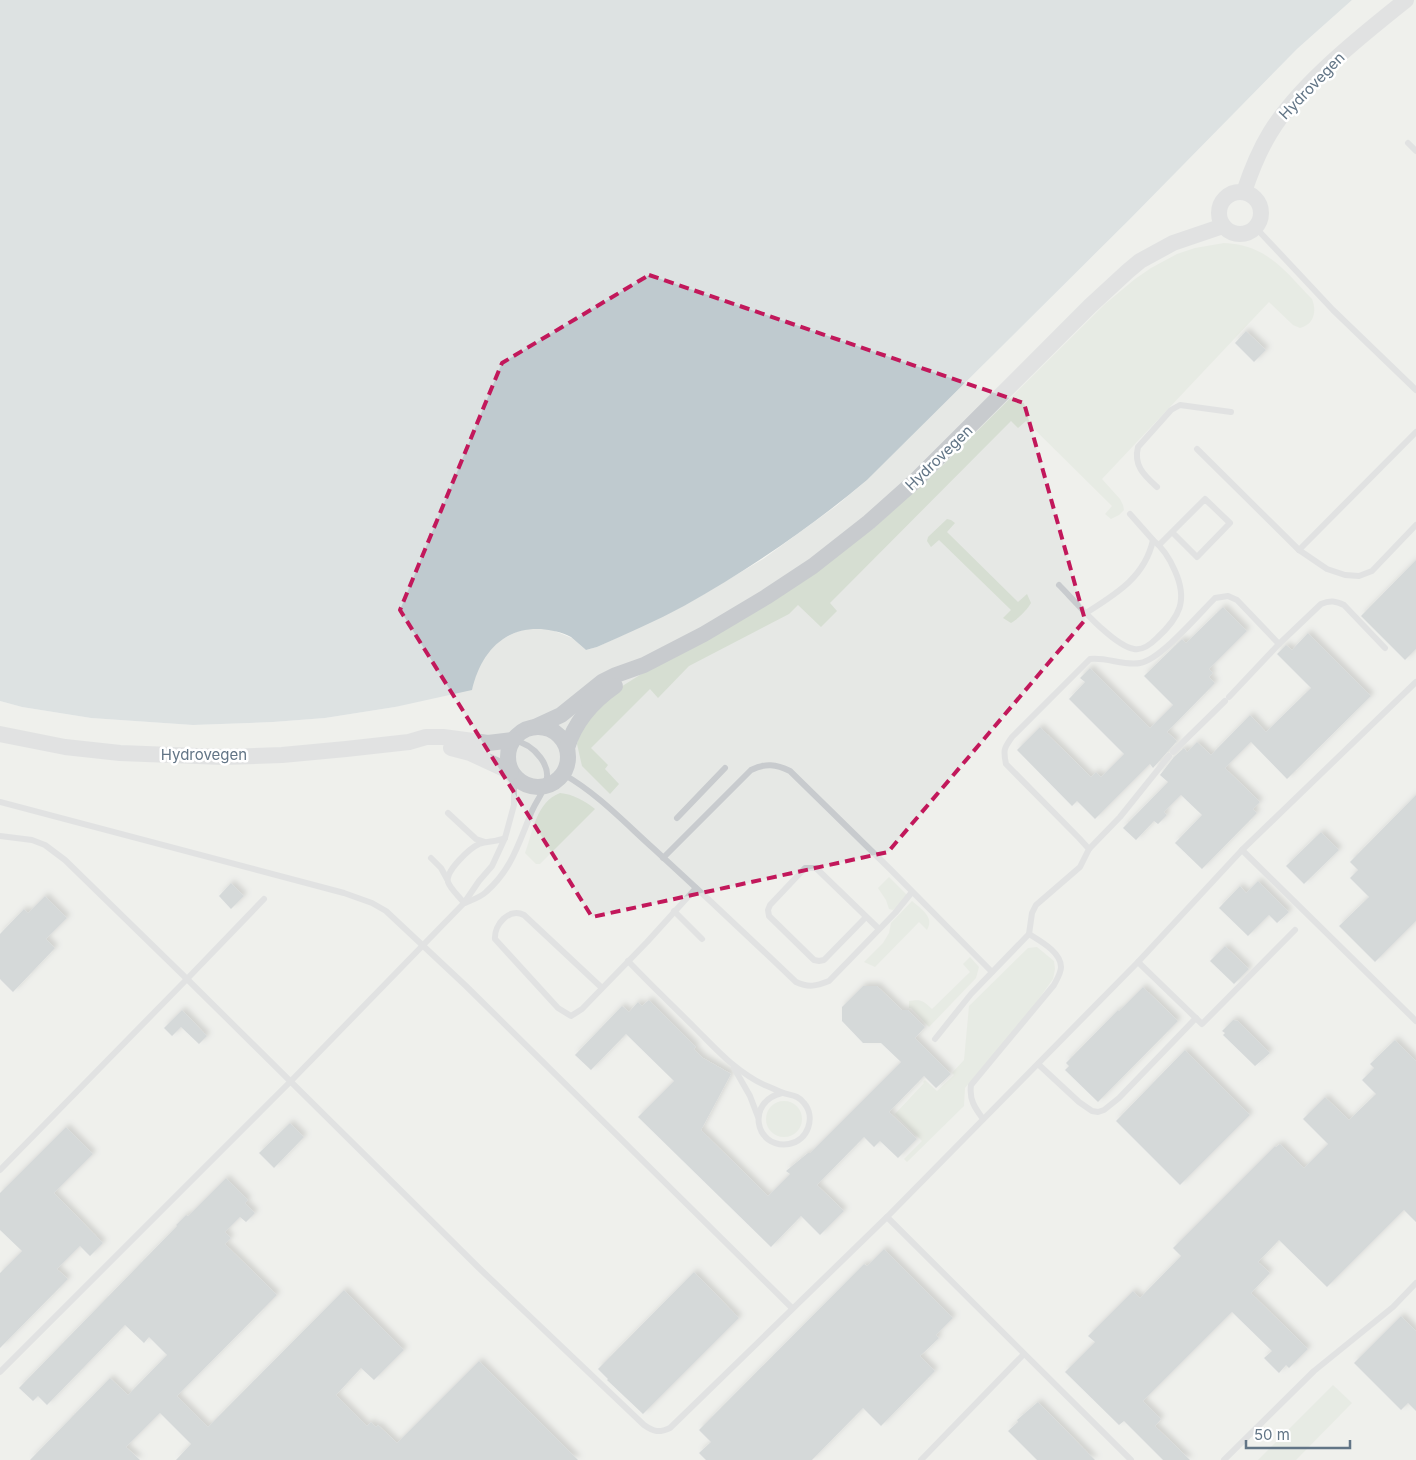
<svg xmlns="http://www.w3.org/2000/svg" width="1416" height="1460" font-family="Inter,sans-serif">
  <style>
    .built { fill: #e6e8e5 }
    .green { fill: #d6ded2 }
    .water { fill: #bfcacf }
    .building { fill: #adb5bb; filter: url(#shadow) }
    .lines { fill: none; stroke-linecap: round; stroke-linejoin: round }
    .service { stroke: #c8cbce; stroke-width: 6 }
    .tertiary { stroke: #c8cbce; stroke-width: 16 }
    .marked { fill: none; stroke: #c2185b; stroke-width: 4; stroke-dasharray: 10 6; stroke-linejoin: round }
    .labels { text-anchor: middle; stroke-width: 5; stroke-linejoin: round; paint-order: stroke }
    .street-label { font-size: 15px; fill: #627586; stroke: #fff }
  </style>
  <defs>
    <filter id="shadow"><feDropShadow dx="3.5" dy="-3.5" stdDeviation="2.5" flood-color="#0004"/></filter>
  </defs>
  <rect width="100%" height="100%" fill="#f6f6f2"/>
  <!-- built -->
  <path class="built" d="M1352 0H1416V1460H0V701L22 707 91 718 193 725 273 722 325 718 395 707 476 673 486 654 499 641 518 631 532 628 550 629 572 638 586 650 597 647 682 607 763 559 836 506 867 480 1129 220 1297 49Z"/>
  <!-- green -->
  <g class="green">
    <path d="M1224 243C1267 245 1284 270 1312 299 1317 311 1314 325 1300 328L1293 325 1269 302 1102 479 1120 499 1123 505 1124 510 1119 515 1111 519 1105 514 1112 506 1026 421 1018 428 1011 421 830 603 837 611 821 627 798 605 789 614 689 666 658 698 650 689 591 748 608 765 605 769 619 784 610 794 582 766 577 744 581 727 616 690 874 528 944 464 1105 304 1135 279 1151 268 1177 254 1195 248Z"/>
    <path d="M947 519 951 520 955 523 947 532 1018 602 1027 594 1031 603C1027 610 1018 619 1011 623L1003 618 1011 610 939 540 931 547 927 541 928 537Z"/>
    <path d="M560 793C573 794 585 801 595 809L540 864H536L525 853C533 832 536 802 560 793Z"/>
    <path d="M889 877 909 897 893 910 889 909 886 900 878 888Z"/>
    <path d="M912 901C921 909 935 917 927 930L919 922 875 967 864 962 883 943 889 933 891 923Z"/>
    <path d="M1037 947 1054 961 1055 969 1053 979 1033 1007 965 1088 964 1106 907 1162 904 1159 922 1141 895 1114 924 1083 923 1082 925 1080 937 1091 954 1075 952 1073 964 1060 969 1006 1028 948Z"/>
    <path d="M970 957 979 967 976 978 929 1027 911 1008H909V1001C922 999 923 1001 932 1009L970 972 963 964Z"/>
    <circle cx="784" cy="1119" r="18"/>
    <path d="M1333 1385 1352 1403 1296 1460H1258Z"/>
  </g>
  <!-- water -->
  <path class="water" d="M0 0H1352L1297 49 1129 220 867 480C810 528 749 569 684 606 656 621 626 634 597 647L586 650C581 646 576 641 571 637 562 632 551 630 541 629 502 627 480 655 472 690L395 707 325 718 273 722 193 725 91 718 22 707 0 701Z"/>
  <!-- building -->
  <g class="building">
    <path d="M1246 331 1266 350 1254 362 1235 343Z"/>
    <path d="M1416 560V649L1405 660 1361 616Z"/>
    <path d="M1223 607 1247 631 1209 669 1213 673 1209 677 1215 683 1167 732 1177 741 1153 768 1150 764 1095 819 1077 801 1072 806 1017 750 1040 727 1091 777 1096 772 1101 777 1124 754 1069 699 1085 682 1080 678 1090 668 1150 728 1173 705 1144 676 1182 639 1186 643Z"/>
    <path d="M1308 633 1371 696 1287 779 1251 742 1225 768 1260 802 1253 809 1257 813 1202 869 1175 843 1202 815 1181 795 1164 812 1167 815 1158 824 1154 821 1136 840 1123 828 1168 782 1160 775 1174 757 1184 748 1187 752 1197 742 1211 755 1250 715 1266 732 1311 688 1277 654 1286 645 1292 650Z"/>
    <path d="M1416 795V921L1375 962 1339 926 1369 897 1350 878 1358 870 1350 862Z"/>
    <path d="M1321 832 1339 850 1304 884 1286 866Z"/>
    <path d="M1258 881 1289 912 1277 923 1269 915 1248 936 1219 908 1240 886 1246 893Z"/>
    <path d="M231 883 244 896 231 909 219 896Z"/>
    <path d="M45 896 67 918 46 939 55 948 13 992 0 979V934L24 909 28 913Z"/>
    <path d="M1225 946 1249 969 1234 984 1210 961Z"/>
    <path d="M863 986H877L902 1010H908L925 1027 915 1038 951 1074 936 1088 924 1076 889 1112 917 1139 898 1158 880 1141 874 1147 864 1137 817 1185 844 1211 820 1235 801 1216 771 1247 638 1117 674 1081 626 1034 591 1070 575 1055 622 1006 629 1012 638 1002 642 1006 649 1000 696 1047 694 1049 703 1058 731 1074 701 1130 768 1196 790 1174 786 1171 808 1153H810L901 1062 881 1043H863L842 1021V1007Z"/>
    <path d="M1143 987 1178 1021 1098 1102 1065 1070 1069 1066 1066 1063 1118 1010 1119 1011Z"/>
    <path d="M182 1010 207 1036 199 1044 181 1027 172 1036 164 1028Z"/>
    <path d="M1233 1020 1238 1021 1270 1053 1255 1066 1223 1035 1225 1033 1222 1031Z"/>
    <path d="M1395 1040 1416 1061V1222L1404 1210 1327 1287 1279 1240 1258 1262 1270 1273 1251 1293 1308 1349 1289 1368 1286 1365 1279 1373 1264 1358 1272 1351 1232 1312 1143 1401 1161 1419 1155 1426 1190 1460H1163L1124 1421 1119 1425 1065 1372 1095 1342 1088 1336 1133 1291 1140 1298 1181 1256 1173 1248 1275 1146 1276 1147 1280 1144 1304 1168 1328 1144 1303 1119 1325 1097 1349 1120 1376 1094 1362 1080 1374 1068 1370 1064Z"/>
    <path d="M1185 1050 1250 1115 1180 1185 1116 1121Z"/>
    <path d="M290 1123 304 1137 274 1168 259 1153Z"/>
    <path d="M66 1127 93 1154 54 1193 103 1243 90 1256 80 1246 57 1269 68 1279 0 1348V1273L22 1251 0 1230V1193Z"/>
    <path d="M226 1178 248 1200 245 1203 255 1213 246 1222 240 1217 225 1232 231 1238 225 1244 277 1295 177 1396 208 1427 344 1290 404 1350 374 1380 361 1368 336 1395 367 1426 371 1422 376 1427 378 1425 397 1443 479 1361 578 1460H176L191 1444 160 1413 126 1447 140 1460H30L110 1378 128 1395 167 1355 149 1337 144 1343 125 1325 47 1405 38 1396 33 1401 19 1388 177 1226 176 1225 186 1215 188 1216Z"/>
    <path d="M884 1249 953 1318 936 1335 939 1338 920 1356 935 1371 881 1426 863 1408 812 1460H706L699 1453 711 1442 699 1430 864 1264 867 1266Z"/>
    <path d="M694 1272 739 1318 643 1414 607 1380 608 1379 598 1369Z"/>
    <path d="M1401 1316 1416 1331V1411L1408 1403 1401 1410 1354 1363Z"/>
    <path d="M1038 1402 1095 1460H1037L1008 1431 1018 1422 1017 1420Z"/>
  </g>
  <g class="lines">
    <!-- service -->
    <g class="service">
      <path d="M1408 143 1416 151"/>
      <path d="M1256 228 1333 310 1416 390"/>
      <path d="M1197 449 1299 550 1327 569 1345 575 1359 576 1372 571 1416 525"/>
      <path d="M1157 487C1145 476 1133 466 1138 447L1171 410 1180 405 1231 412"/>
      <path d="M1159 545 1205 499 1230 523 1197 557 1172 532"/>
      <path d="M1299 550 1416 432"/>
      <path d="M1059 585C1075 601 1113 646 1134 649 1143 651 1151 644 1157 638 1180 617 1188 600 1175 571 1170 559 1163 548 1153 540"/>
      <path d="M1086 613C1116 594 1145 577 1153 540L1130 514"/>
      <path d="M1229 697 1279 644 1321 604C1330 600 1336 601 1344 605L1385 648"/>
      <path d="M1173 752 1225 701"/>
      <path d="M563 774C597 793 625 823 654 849 702 893 749 937 796 982 809 988 816 986 829 981L895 913 912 892"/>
      <path d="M0 802 344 893 372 903 386 911 466 986 792 1308"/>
      <path d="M448 813 476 839 485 842"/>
      <path d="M677 818 725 768"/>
      <path d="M0 836 32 840 45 845 65 860 187 979 264 899"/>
      <path d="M1089 849 1120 817 1169 756"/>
      <path d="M1242 850 1416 1021"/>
      <path d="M431 858 441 868 447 879"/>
      <path d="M663 858 751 770C765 763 776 764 790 771L890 869 992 972"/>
      <path d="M464 903C460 897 451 890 448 882 445 871 470 848 479 844 488 841 496 842 505 838"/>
      <path d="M465 903C472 900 481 897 486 892 511 870 518 845 530 816 533 806 540 798 544 788 555 767 534 744 513 740"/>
      <path d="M674 911 702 939"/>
      <path d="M866 917 824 960 819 961 814 960 769 916 768 910 770 905 805 868H816L879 929"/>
      <path d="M628 961C650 984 673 1006 696 1029 707 1040 719 1053 731 1063 742 1072 754 1081 767 1086 772 1088 776 1090 781 1092 790 1096 797 1094 804 1103 816 1117 808 1141 789 1144 754 1149 746 1101 782 1093"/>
      <path d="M1138 962 1202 1024 1295 930"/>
      <path d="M602 988 524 915C509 907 494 925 495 939L558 1008 571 1016 582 1009 647 942 696 888"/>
      <path d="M935 1039 971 994 1029 934 1032 913 1036 905 1080 867 1089 849 1079 838 1006 764C1003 750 1004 748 1012 737L1090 659C1107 657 1124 666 1140 663 1160 660 1199 614 1215 598L1228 596 1237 600 1279 644"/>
      <path d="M1038 1064 1079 1102 1092 1111 1098 1112 1104 1110 1119 1098 1196 1018"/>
      <path d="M734 1068 750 1096 758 1117"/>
      <path d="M983 1119C975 1108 969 1100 971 1085L1054 985C1057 979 1061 973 1061 967 1061 952 1040 941 1029 934"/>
      <path d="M0 1170 187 979 479 1268 644 1425C654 1432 659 1433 670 1428L887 1217"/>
      <path d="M0 1372 291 1081 464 903 479 881 492 866 505 838 514 805V776"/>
      <path d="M921 1460 1024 1354"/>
      <path d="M1131 1460 887 1217 1138 962 1242 850 1416 682"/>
      <path d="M1224 1460 1314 1371 1393 1307 1416 1283"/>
    </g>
    <!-- tertiary -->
    <g class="tertiary">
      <circle cx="1240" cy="213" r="21"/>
      <path d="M1244 192C1251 171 1259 151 1270 133 1299 85 1362 35 1406 0"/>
      <circle cx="538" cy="757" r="30"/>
      <path d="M535 727 561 715 602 682 616 675 644 665 704 634 766 597 813 566 869 522 915 481 1090 306 1128 271 1140 261 1173 243 1223 226"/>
      <path d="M0 734 65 747 120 753 223 757 282 755 346 749 409 742 426 737H443L488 743 513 740"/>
      <path d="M451 748 470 753 511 772"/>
      <path d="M567 748C575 721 592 702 615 686"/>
    </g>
  </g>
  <!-- marked area -->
  <path d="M0 0H1416V1460H0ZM649 275 1024 403 1085 620 888 852 592 917 400 610 502 363Z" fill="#f6f6f2" fill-opacity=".55" fill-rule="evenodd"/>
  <path class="marked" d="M649 275 1024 403 1085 620 888 852 592 917 400 610 502 363Z"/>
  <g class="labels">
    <!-- street labels -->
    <g class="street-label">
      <text transform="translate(1312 86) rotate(-46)" y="5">Hydrovegen</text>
      <text transform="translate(939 458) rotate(-44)" y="5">Hydrovegen</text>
      <text x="204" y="760">Hydrovegen</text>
    </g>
  </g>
  <!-- scale -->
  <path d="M1246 1440v8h104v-8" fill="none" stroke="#627586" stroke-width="2.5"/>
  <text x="1254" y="1440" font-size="15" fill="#627586" stroke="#ffffff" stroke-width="4" paint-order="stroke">50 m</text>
</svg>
